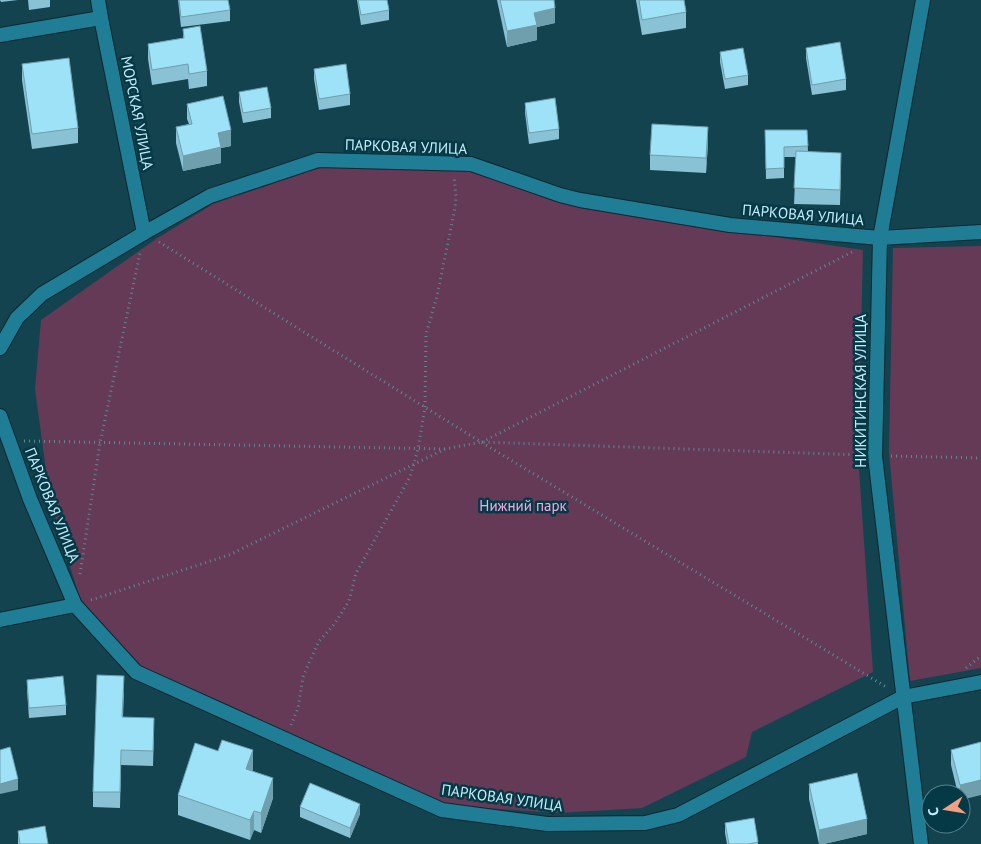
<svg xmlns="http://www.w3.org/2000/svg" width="981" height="844" font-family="'PT Sans',sans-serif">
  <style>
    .green { fill: #653a57 }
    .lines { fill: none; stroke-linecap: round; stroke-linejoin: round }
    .minor-casing { stroke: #0c2830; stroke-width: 16 }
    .path { stroke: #5c8895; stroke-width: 3; stroke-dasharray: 1 4; stroke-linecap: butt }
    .minor { stroke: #1f7d95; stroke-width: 14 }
    .wall { fill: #88c2d4 }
    .shaded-wall { fill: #6f9ead }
    .building { fill: #9ee2f7; stroke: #6f9ead }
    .labels { text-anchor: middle; stroke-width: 5; stroke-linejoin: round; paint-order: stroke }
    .street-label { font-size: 15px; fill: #c4ecf9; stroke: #063946 }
    .park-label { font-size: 15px; fill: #fda7e1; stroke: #063946 }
  </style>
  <rect width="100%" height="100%" fill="#144350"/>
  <!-- green -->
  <g class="green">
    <path d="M326 166 464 169 580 208 863 250 858 455 873 672 752 732 746 757 642 808 558 813 443 805 140 666 80 599 50 500 35 389 41 320 156 239 213 204Z"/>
    <path d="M981 246V668L910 681 889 452 893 248Z"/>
  </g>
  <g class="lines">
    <!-- minor casing -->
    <g class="minor-casing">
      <g id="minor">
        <path d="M98 0 101 18 144 233"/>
        <path d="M0 35 101 18"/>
        <path d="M0 348 17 318 42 294 144 233 210 196 318 160 471 164 560 195 580 200 730 225 880 238 981 232"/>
        <path d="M0 416 30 499 75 605 136 672 442 810 547 824 645 823 678 815 903 697 981 682"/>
        <path d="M0 620 75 605"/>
        <path d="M921 844 875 456 880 238 923 0"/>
      </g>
    </g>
    <!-- path -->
    <g class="path">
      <path d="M159 242 481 442 888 688"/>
      <path d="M24 441 445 449"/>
      <path d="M482 442 852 252"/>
      <path d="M891 456 981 458"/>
      <path d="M80 574 100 443 140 253"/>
      <path d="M91 600 229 555 445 449 481 442 862 455"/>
      <path d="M966 668 981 656"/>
      <path d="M291 725 298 708 303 677 309 663 319 641 333 626 349 601 356 573 410 477 418 449 425 407 426 334 437 296 455 208 456 196 454 177"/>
    </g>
    <!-- minor -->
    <use href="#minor" class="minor"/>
  </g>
  <!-- wall -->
  <g class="wall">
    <path d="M0 0H18L1 2Z"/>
    <path d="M28 0H50V7L29 10Z"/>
    <path d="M178 0H228L230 10V21L181 27Z"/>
    <path d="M357 0H387L389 10V20L361 25Z"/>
    <path d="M497 0H554L555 23 537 27V40L507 47Z"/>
    <path d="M636 0H684L686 12V28L642 35Z"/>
    <path d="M183 29 207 71V86L189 89 188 79 152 85 148 59V44L183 38Z"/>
    <path d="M806 48 846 79V90L812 95 806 58Z"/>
    <path d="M720 52 748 75V85L725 89 720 62Z"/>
    <path d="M22 64 78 128V143L32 149 22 80Z"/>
    <path d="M314 69 350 94V105L319 110 314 79Z"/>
    <path d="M239 92 271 108V118L243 123 239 102Z"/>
    <path d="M525 103 559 129V139L529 144 525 113Z"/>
    <path d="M187 104 231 146 221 148V163L183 171 176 143V127L189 124 187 119Z"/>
    <path d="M765 130H807L808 152 841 168 840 205 794 204 796 157H784V178L766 179Z"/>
    <path d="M708 143 706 173 650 170V155Z"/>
    <path d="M27 680 66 705V715L29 718 27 690Z"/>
    <path d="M124 691 123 717 154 733 153 766 121 765 120 808 93 807V792Z"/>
    <path d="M981 742 961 794H958L951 765V750Z"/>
    <path d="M218 751 253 770 252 771 273 798 261 833 254 830 250 840 178 815V795Z"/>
    <path d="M809 784 867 834 824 844H819L809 799Z"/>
    <path d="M300 807 360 814 350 838 300 817Z"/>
    <path d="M754 818 758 844H727L725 833V823Z"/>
    <path d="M18 831 48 844H18Z"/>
  </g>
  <!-- shaded-wall -->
  <g class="shaded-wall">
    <path d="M555 8V23L537 27V40L507 47V31L534 13Z"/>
    <path d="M708 127V143L706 173V158Z"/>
    <path d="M231 130V146L221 148V163L183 171V156L218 133Z"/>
    <path d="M253 750V770L246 789V769Z"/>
    <path d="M273 778V798L261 833V813Z"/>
    <path d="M18 779V790L0 794V784Z"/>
    <path d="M981 780V795L961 800V794H960V785Z"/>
    <path d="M360 804V814L350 838V828Z"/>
    <path d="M254 811V830L250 840V820Z"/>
    <path d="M867 819V834L824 844H819V830Z"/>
  </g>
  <!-- building -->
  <g class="building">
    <path d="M179 0H228L230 10 181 17Z"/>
    <path d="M358 0H387L389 10 361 15Z"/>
    <path d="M500 0H554L555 8 534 13 537 25 507 31Z"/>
    <path d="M639 0H684L686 12 642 20Z"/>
    <path d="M200 26 207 71 189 74 188 64 152 70 148 44 184 38 183 29Z"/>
    <path d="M840 42 846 79 812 85 806 48Z"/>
    <path d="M743 48 748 75 725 79 720 52Z"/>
    <path d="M69 58 78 128 32 134 22 64Z"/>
    <path d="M346 64 350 94 319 99 314 69Z"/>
    <path d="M267 87 271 108 243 113 239 92Z"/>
    <path d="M223 96 231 130 218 133 221 147 183 156 176 127 192 124 187 104Z"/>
    <path d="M555 98 559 129 529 133 525 103Z"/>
    <path d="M652 124 708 127 706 158 650 155Z"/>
    <path d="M765 130H807L808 146 784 147V168L766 169Z"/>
    <path d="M796 151 841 153 840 190 794 188Z"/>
    <path d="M97 675 124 676 122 717 154 718 153 751 121 750 120 792H93Z"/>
    <path d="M63 676 66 705 29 708 27 680Z"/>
    <path d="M222 740 253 750 246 769 273 778 261 813 254 811 250 820 178 795 195 743 218 751Z"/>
    <path d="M981 742V780L960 785 951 750Z"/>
    <path d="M10 747 18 779 0 784V750Z"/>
    <path d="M857 773 867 819 819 830 809 784Z"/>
    <path d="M310 783 360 804 350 828 300 807Z"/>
    <path d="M754 818 758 842 748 844H729L725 823Z"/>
    <path d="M45 826 48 844H20L18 831Z"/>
  </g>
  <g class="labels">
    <!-- street labels -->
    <g class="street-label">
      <text transform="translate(137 113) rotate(79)" y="5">МОРСКАЯ УЛИЦА</text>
      <text transform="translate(406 147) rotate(2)" y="5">ПАРКОВАЯ УЛИЦА</text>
      <text transform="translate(803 215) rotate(5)" y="5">ПАРКОВАЯ УЛИЦА</text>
      <text transform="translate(861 391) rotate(-90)" y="5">НИКИТИНСКАЯ УЛИЦА</text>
      <text transform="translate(52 505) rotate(68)" y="5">ПАРКОВАЯ УЛИЦА</text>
      <text transform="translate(502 798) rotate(8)" y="5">ПАРКОВАЯ УЛИЦА</text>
    </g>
    <!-- park labels -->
    <g class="park-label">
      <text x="523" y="511">Нижний парк</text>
    </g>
  </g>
  <!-- north arrow -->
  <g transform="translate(946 809) rotate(258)"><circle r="24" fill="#063946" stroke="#52818e"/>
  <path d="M0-4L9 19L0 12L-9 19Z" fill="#f39f83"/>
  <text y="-8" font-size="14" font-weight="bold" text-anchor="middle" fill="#c4ecf9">С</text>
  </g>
</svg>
